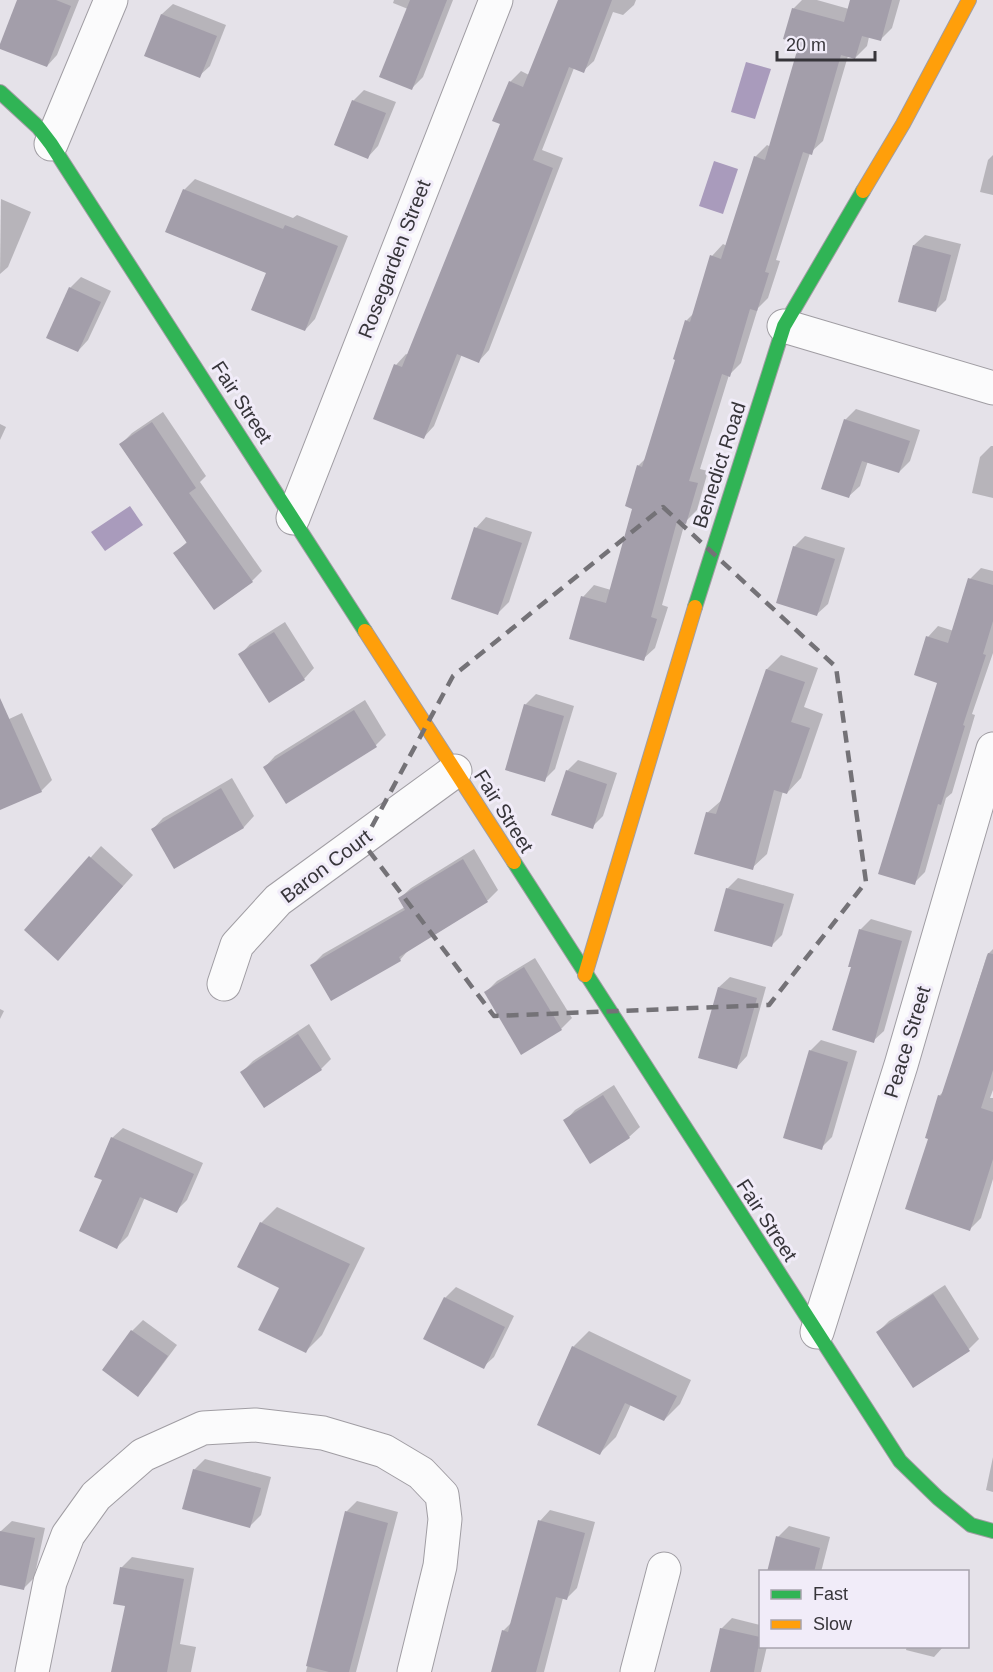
<svg xmlns="http://www.w3.org/2000/svg" width="993" height="1672" font-family="Arial,sans-serif">
  <style>
    .water { fill: #a99bbc }
    .shadow { fill: #0003 }
    .building { fill: #a39eaa }
    .lines { fill: none; stroke-linecap: round; stroke-linejoin: round }
    .street-casing { stroke: #a09da3; stroke-width: 35 }
    .fast-casing { stroke: #a09da3; stroke-width: 16 }
    .slow-casing { stroke: #a09da3; stroke-width: 16 }
    .street { stroke: #fbfbfc; stroke-width: 33 }
    .fast { stroke: #30b455; stroke-width: 14 }
    .slow { stroke: #ff9f0a; stroke-width: 14 }
    .marked { fill: none; stroke: #747277; stroke-width: 4.5; stroke-dasharray: 12 8; stroke-linejoin: round }
    .labels { text-anchor: middle; stroke-width: 6; stroke-linejoin: round; paint-order: stroke }
    .street-label { font-size: 20px; fill: #37353a; stroke: #f1ecf9 }
  </style>
  <rect width="100%" height="100%" fill="#e5e2e9"/>
  <!-- water -->
  <g class="water">
    <path d="M746 62 771 69 755 119 731 112Z"/>
    <path d="M714 161 738 169 723 214 699 206Z"/>
    <path d="M130 506 143 525 105 551 91 532Z"/>
  </g>
  <!-- shadow -->
  <g class="shadow">
    <path d="M19 0H79L57 55 47 66Z"/>
    <path d="M394 0H453L423 77 412 88 408 9 393 3Z"/>
    <path d="M559 0H636L634 5 623 15 613 12 594 61 583 71 574 68 542 150 563 158 489 350 479 361 462 354 434 426 424 437 396 365 406 354 409 355 502 123 510 82 521 71 529 75Z"/>
    <path d="M802 0H817L849 9 852 0H900L892 28 880 40 869 37 867 46 855 58 848 56 823 141 810 153 776 260 780 261 768 298 758 308 741 363 729 375 700 469 708 471 697 510 685 522 662 605 668 607 655 648 643 659 583 597 594 585 611 590 634 507 638 466 647 457 677 359 686 321 694 313 712 256 723 244 727 246 755 157 767 145 771 147 801 43 793 9Z"/>
    <path d="M173 4 226 25 210 66 199 76 146 55 162 14Z"/>
    <path d="M364 90 396 102 378 146 368 157 353 101Z"/>
    <path d="M993 155V195L980 192 988 160Z"/>
    <path d="M195 179 293 218 297 215 348 236 315 319 305 330 267 272 184 190Z"/>
    <path d="M1 199 31 212 8 267 0 274Z"/>
    <path d="M925 235 961 244 946 300 935 311 914 245Z"/>
    <path d="M81 277 111 291 88 340 78 351 70 288Z"/>
    <path d="M856 409 920 430 910 461 899 472 868 461 860 486 849 496 845 420Z"/>
    <path d="M163 412 206 476 200 482 262 571 252 581 175 553 188 541 121 444 132 433Z"/>
    <path d="M0 424 6 427 0 440Z"/>
    <path d="M991 446H993V498L972 493 980 457Z"/>
    <path d="M486 517 532 532 509 602 498 613 476 528Z"/>
    <path d="M805 536 845 548 828 604 817 614 794 547Z"/>
    <path d="M981 568 993 571V653L972 714 975 715 952 793 946 798 925 872 914 883 939 682 928 637 938 626 954 631 970 579Z"/>
    <path d="M285 622 314 668 304 679 240 655 250 644Z"/>
    <path d="M781 655 818 668 804 707 823 714 801 778 787 793 783 791 767 854 752 868 707 813 723 799 767 669Z"/>
    <path d="M536 694 574 706 555 769 544 780 525 705Z"/>
    <path d="M365 700 386 735 376 745 265 767 275 756Z"/>
    <path d="M22 713 52 780 41 791 0 809V715L7 720Z"/>
    <path d="M578 760 617 773 603 816 592 827 567 771Z"/>
    <path d="M232 778 254 816 244 827 182 863 153 829 163 818Z"/>
    <path d="M101 846 133 875 68 948 26 930Z"/>
    <path d="M474 849 498 890 488 900 410 948 400 960 312 965 323 954 405 907 400 898 411 888Z"/>
    <path d="M738 878 794 894 782 935 771 946 727 889Z"/>
    <path d="M871 919 912 931 884 1031 873 1041 853 966 860 930Z"/>
    <path d="M993 949V1090L990 1098H993V1179L981 1218 970 1229 939 1096 945 1090 987 955Z"/>
    <path d="M535 958 572 1018 561 1029 486 992 497 981Z"/>
    <path d="M730 977 766 987 747 1056 737 1067 719 987Z"/>
    <path d="M0 1009 4 1011 0 1019Z"/>
    <path d="M309 1024 331 1059 321 1069 242 1072 253 1061Z"/>
    <path d="M821 1040 857 1051 832 1137 821 1148 810 1051Z"/>
    <path d="M614 1085 640 1127 629 1137 565 1121 575 1110Z"/>
    <path d="M123 1128 203 1163 187 1200 176 1211 145 1197 128 1236 117 1247 104 1179 112 1138Z"/>
    <path d="M277 1207 365 1248 322 1335 306 1351 280 1287 261 1223Z"/>
    <path d="M945 1285 979 1339 969 1349 878 1332 889 1321Z"/>
    <path d="M456 1287 514 1316 494 1357 483 1367 445 1298Z"/>
    <path d="M143 1320 177 1345 148 1384 138 1395 104 1369 132 1331Z"/>
    <path d="M589 1331 691 1380 680 1404 664 1420 631 1404 616 1437 600 1453 573 1347Z"/>
    <path d="M993 1457V1492L986 1490Z"/>
    <path d="M205 1459 271 1477 261 1515 250 1526 194 1470Z"/>
    <path d="M357 1501 398 1512 356 1672H299H306L346 1512Z"/>
    <path d="M550 1510 595 1522 577 1588 566 1599 563 1598 544 1672H492L503 1631 512 1622 540 1521Z"/>
    <path d="M12 1521 45 1528 34 1578 23 1589 0 1584V1537L1 1531Z"/>
    <path d="M789 1526 830 1537 821 1572H768L778 1537Z"/>
    <path d="M132 1557 194 1568 180 1644 196 1647 191 1672H113L127 1605 121 1568Z"/>
    <path d="M732 1618 760 1625V1646H767L761 1672H711L721 1629Z"/>
    <path d="M907 1646H944L934 1657 906 1650Z"/>
  </g>
  <!-- building -->
  <g class="building">
    <path d="M17 0H56L71 6 47 67 0 49V44Z"/>
    <path d="M410 0H447L412 90 379 77Z"/>
    <path d="M558 0H612L584 73 569 67 533 160 553 168 479 363 457 354 424 439 373 419 394 364 402 367 500 124 492 121 509 81 523 87Z"/>
    <path d="M850 0H892L881 41 862 36 855 59 841 55 812 155 803 152 765 272 769 273 757 311 750 309 730 377 722 374 689 481 698 483 686 524 677 521 651 617 657 619 644 661 569 639 581 596 606 603 632 509 625 506 637 465 642 467 675 360 673 359 685 320 690 322 710 255 721 259 754 156 765 160 799 44 783 39 792 8 844 22Z"/>
    <path d="M161 14 217 36 200 78 144 56Z"/>
    <path d="M352 100 386 113 368 159 334 145Z"/>
    <path d="M183 189 283 229 285 225 338 246 305 331 251 310 266 273 165 232Z"/>
    <path d="M913 245 951 255 936 312 898 302Z"/>
    <path d="M69 287 101 302 78 352 46 338Z"/>
    <path d="M844 419 910 441 899 473 862 461 849 498 821 489Z"/>
    <path d="M152 422 196 488 189 493 253 582 214 610 173 553 187 543 119 444Z"/>
    <path d="M474 527 522 543 498 615 451 599Z"/>
    <path d="M793 546 835 559 817 616 776 603Z"/>
    <path d="M968 578 993 585V621L983 654 986 655 963 725 965 726 941 805 938 804 915 885 878 874 937 683 914 675 926 636 948 643Z"/>
    <path d="M274 632 305 680 269 703 238 654Z"/>
    <path d="M766 669 805 682 791 722 810 728 787 794 774 790 753 870 694 854 706 812 716 814Z"/>
    <path d="M0 698 42 792 0 810Z"/>
    <path d="M524 704 564 716 545 782 505 770Z"/>
    <path d="M354 710 377 747 286 804 263 767Z"/>
    <path d="M566 770 607 784 593 829 551 815Z"/>
    <path d="M221 788 244 828 174 869 151 829Z"/>
    <path d="M89 856 123 886 58 961 24 930Z"/>
    <path d="M463 859 488 902 399 957 401 961 331 1001 310 965 405 910 398 898Z"/>
    <path d="M726 888 784 904 772 947 714 931Z"/>
    <path d="M859 929 902 941 874 1043 832 1030 851 967H848Z"/>
    <path d="M988 953 993 954V1070L981 1108 993 1112V1159L970 1231 905 1209 928 1139 925 1138 938 1095 941 1096Z"/>
    <path d="M524 967 562 1030 521 1055 484 992Z"/>
    <path d="M718 987 757 998 737 1069 698 1058Z"/>
    <path d="M298 1034 322 1070 264 1108 240 1072Z"/>
    <path d="M809 1050 848 1062 822 1150 783 1138Z"/>
    <path d="M603 1095 630 1138 590 1164 563 1120Z"/>
    <path d="M111 1137 194 1174 177 1213 140 1197 117 1249 79 1231 102 1180 94 1177Z"/>
    <path d="M260 1222 350 1264 306 1353 258 1330 279 1288 237 1267Z"/>
    <path d="M933 1294 970 1351 913 1388 876 1332Z"/>
    <path d="M444 1297 505 1327 484 1369 423 1339Z"/>
    <path d="M131 1330 168 1356 138 1397 102 1370Z"/>
    <path d="M572 1346 677 1396 664 1421 625 1403 600 1455 537 1425Z"/>
    <path d="M193 1469 261 1488 250 1528 182 1509Z"/>
    <path d="M345 1511 388 1523 349 1672H329L306 1666Z"/>
    <path d="M538 1520 585 1533 567 1600 556 1597 536 1672H491L502 1630 508 1632Z"/>
    <path d="M0 1531 35 1538 24 1590 0 1585Z"/>
    <path d="M776 1536 820 1548 814 1572H767Z"/>
    <path d="M120 1567 184 1579 167 1672H111L125 1606 113 1604Z"/>
    <path d="M720 1628 760 1637 754 1672H710Z"/>
  </g>
  <g class="lines">
    <!-- street casing -->
    <g class="street-casing">
      <g id="street">
        <path d="M51 144 111 0"/>
        <path d="M784 326 993 388"/>
        <path d="M293 518 496 0"/>
        <path d="M224 984 237 945 278 900 455 771"/>
        <path d="M817 1332 901 1065 993 749"/>
        <path d="M32 1672 50 1582 68 1535 96 1496 143 1455 203 1428 255 1425 323 1433 384 1451 421 1473 442 1495 445 1519 440 1566 414 1672"/>
        <path d="M637 1672 664 1569"/>
      </g>
    </g>
    <!-- fast casing -->
    <g class="fast-casing">
      <g id="fast">
        <path d="M0 92 38 127 51 144 365 631"/>
        <path d="M695 607 784 326 863 191"/>
        <path d="M514 862 900 1461 938 1498 971 1525 993 1531"/>
      </g>
    </g>
    <!-- slow casing -->
    <g class="slow-casing">
      <g id="slow">
        <path d="M863 191 903 124 969 0"/>
        <path d="M365 631 514 862"/>
        <path d="M585 975 695 607"/>
      </g>
    </g>
    <!-- street -->
    <use href="#street" class="street"/>
    <!-- fast -->
    <use href="#fast" class="fast"/>
    <!-- slow -->
    <use href="#slow" class="slow"/>
  </g>
  <!-- marked area -->
  <path class="marked" d="M663 507 836 667 866 882 769 1005 494 1016 363 843 453 676Z"/>
  <g class="labels">
    <!-- street labels -->
    <g class="street-label">
      <text transform="translate(394 259) rotate(-69)" y="7">Rosegarden Street</text>
      <text transform="translate(242 402) rotate(57)" y="7">Fair Street</text>
      <text transform="translate(719 465) rotate(-72)" y="7">Benedict Road</text>
      <text transform="translate(504 811) rotate(58)" y="7">Fair Street</text>
      <text transform="translate(326 866) rotate(-37)" y="7">Baron Court</text>
      <text transform="translate(907 1042) rotate(-73)" y="7">Peace Street</text>
      <text transform="translate(767 1220) rotate(57)" y="7">Fair Street</text>
    </g>
  </g>
  <!-- legend -->
  <rect x="759" y="1570" width="210" height="78" fill="#f1ecf9" stroke="#a7a3ad" stroke-width="1.5"/>
  <rect x="771" y="1590" width="30" height="9" fill="#30b455" stroke="#a7a3ad" stroke-width="1.5"/>
  <text x="813" y="1600" font-size="18" fill="#37353a">Fast</text>
  <rect x="771" y="1620" width="30" height="9" fill="#ff9f0a" stroke="#a7a3ad" stroke-width="1.5"/>
  <text x="813" y="1630" font-size="18" fill="#37353a">Slow</text>
  <!-- scale -->
  <path d="M777 51v9h98v-9" fill="none" stroke="#37353a" stroke-width="3"/>
  <text x="786" y="51" font-size="18" fill="#37353a" stroke="#f1ecf9" stroke-width="4.5" paint-order="stroke">20 m</text>
</svg>
